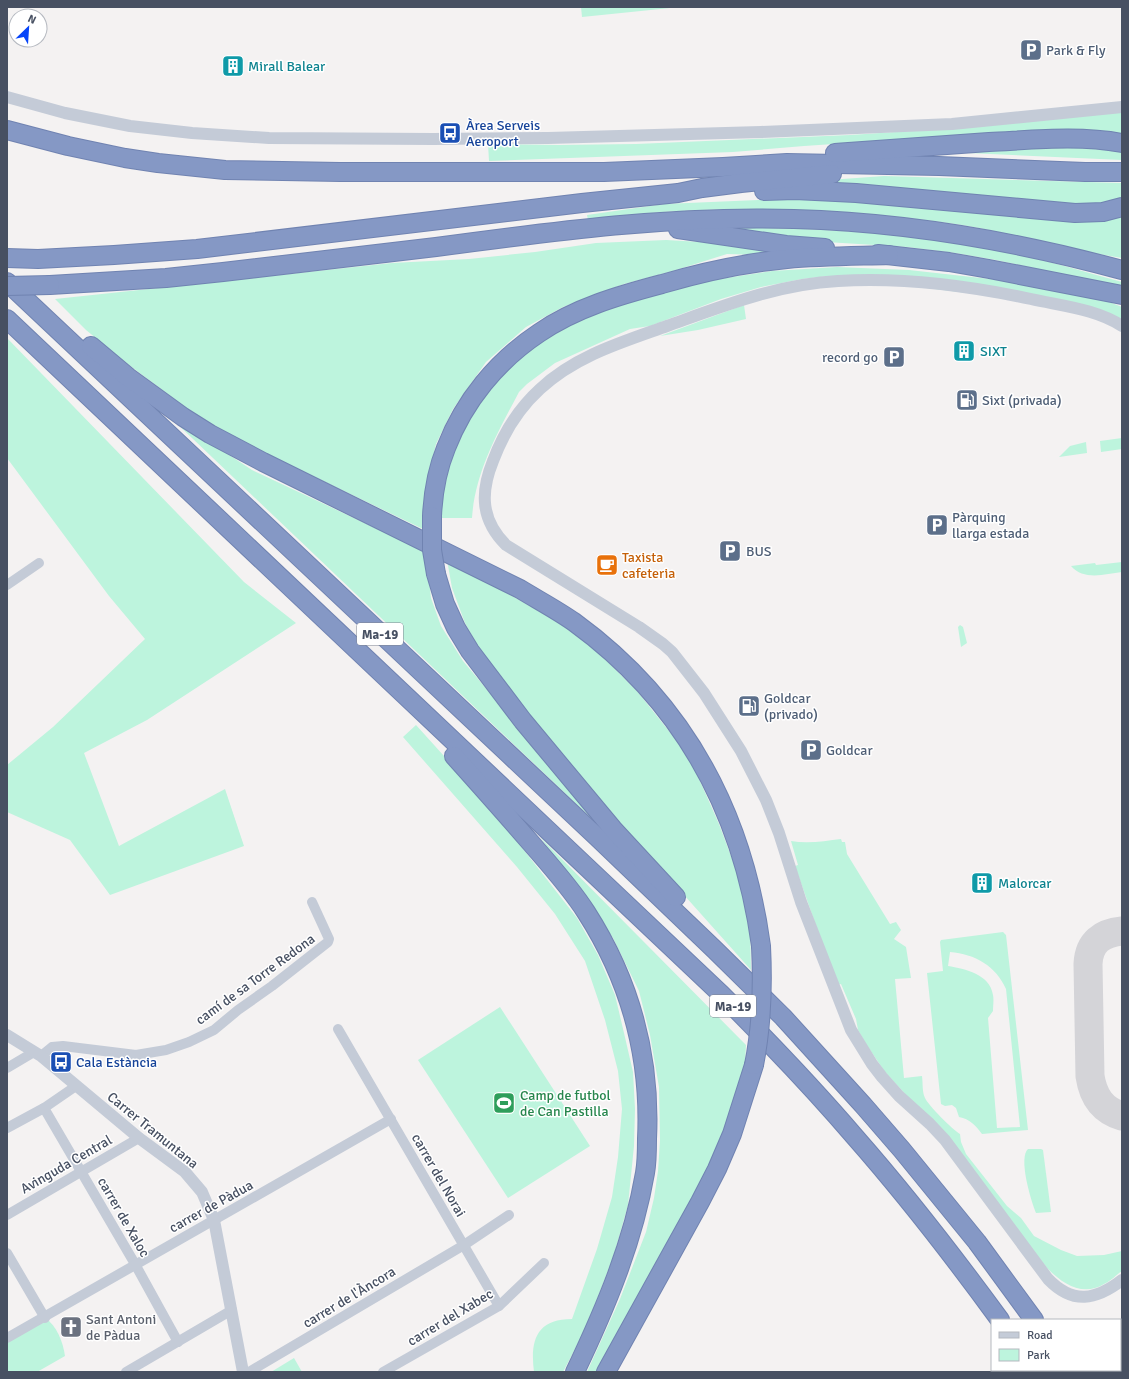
<svg xmlns="http://www.w3.org/2000/svg" width="1129" height="1379" font-family="Signika,sans-serif">
  <style>
    .green { fill: #bdf4dd; fill-rule: evenodd }
    .lines { fill: none; stroke-linecap: round; stroke-linejoin: round }
    .taxiway { stroke: #d4d4d8; stroke-width: 29 }
    .motorway-casing { stroke: #7083b1; stroke-width: 20 }
    .minor { stroke: #c4cbd7; stroke-width: 10 }
    .tertiary { stroke: #c4cbd7; stroke-width: 12 }
    .motorway { stroke: #8598c5; stroke-width: 18 }
    .motorway-bridge-casing { stroke: #7083b1; stroke-width: 20; stroke-linecap: butt }
    .motorway-bridge { stroke: #8598c5; stroke-width: 18 }
    .labels { text-anchor: middle; stroke-width: 3; stroke-linejoin: round; paint-order: stroke }
    .shield { fill: #fff; stroke: #7e8491; stroke-width: 1 }
    .shield-label { font-size: 13px; font-weight: bold; fill: #475062 }
    .service-label { font-size: 14px; fill: #4e5e75; stroke: #fff; text-anchor: start }
    .culture-label { font-size: 14px; fill: #0d838f; stroke: #fff; text-anchor: start }
    .transit-label { font-size: 14px; fill: #164399; stroke: #fff; text-anchor: start }
    .food-label { font-size: 14px; fill: #c56008; stroke: #fff; text-anchor: start }
    .street-label { font-size: 14px; fill: #475062; stroke: #fff }
    .leisure-label { font-size: 14px; fill: #27864d; stroke: #fff; text-anchor: start }
    .worship-label { font-size: 14px; fill: #5b616d; stroke: #fff; text-anchor: start }
  </style>
  <rect width="100%" height="100%" fill="#f4f2f2"/>
  <!-- green -->
  <g class="green">
    <path d="M581 7H680L582 17Z"/>
    <path d="M1122 112V135L924 138 804 146 733 152 489 161 488 144 559 145 636 144 850 135 957 128Z"/>
    <path d="M1015 145 1122 149V160L968 153H930Z"/>
    <path d="M884 176 1122 183V199L1113 203 1086 206 815 181Z"/>
    <path d="M831 197 1122 213V258C1068 250 1016 234 962 225 863 210 763 205 663 212 638 214 613 218 588 220L587 215 664 204Z"/>
    <path d="M737 228C826 227 914 234 1002 251 1042 259 1082 271 1122 282V287L996 260 955 253 907 247 826 242 721 229Z"/>
    <path d="M666 240 701 242 792 253 760 255 727 254 673 271 624 284 563 307 526 327 486 362 453 409 436 444 428 479 423 529 236 439 189 410 129 365 86 330 55 299 392 263 469 259 535 252 596 243Z"/>
    <path d="M837 267 909 270 999 280 1099 298 1122 307V320L1098 309 829 276 802 279 761 287 721 299 650 326 630 329 555 363 527 384 519 392C498 432 475 472 472 518H440L445 483 449 465 461 433 488 389 525 352 559 330 592 315 638 299 706 281 772 271Z"/>
    <path d="M744 305 746 319 698 330 660 336Z"/>
    <path d="M7 338 244 582 296 623 147 720 84 753 119 846 225 789 244 846 110 895 70 840 7 812V765L53 727 145 639 109 596 7 458Z"/>
    <path d="M171 418 202 437 252 470 426 552 431 598 441 626 463 661 610 836Z"/>
    <path d="M1122 438V449L1101 452 1100 441Z"/>
    <path d="M1086 442 1087 453 1059 457 1070 446Z"/>
    <path d="M447 560 566 626 596 650 637 691 684 750 696 772 719 824 737 872 750 924 751 970 651 858 583 786 481 652 465 623 452 588Z"/>
    <path d="M1122 562V572C1105 574 1084 581 1071 566L1095 563 1096 565Z"/>
    <path d="M960 625 963 627 967 643 961 647 958 627Z"/>
    <path d="M416 725 491 808 577 918 598 955 615 995 624 1033 633 1072 635 1109 634 1146 628 1205 614 1255 586 1328 563 1372H534C530 1341 536 1319 572 1319L597 1249 612 1197 618 1157 622 1109 618 1071 605 1020 585 961 555 914 517 867 403 737Z"/>
    <path d="M540 837 746 1045 745 1063 736 1094 713 1161 598 1372H587L620 1299 646 1232 654 1198 658 1171 660 1140 659 1087 650 1035 639 991 613 938Z"/>
    <path d="M841 839 842 842H845L847 854 890 924 896 922 901 930 894 939 906 947 911 978 895 979 904 1078 922 1076C923 1083 922 1092 925 1098 928 1105 953 1130 960 1134L961 1142 966 1154 1007 1206 1021 1218 1034 1236 1061 1250 1077 1256 1104 1255 1122 1251V1271C1116 1275 1111 1281 1104 1284 1083 1297 1063 1284 1048 1269L908 1097 885 1072 866 1044 858 1030 856 1019 841 984 837 985 795 866 798 865 791 841C808 844 825 841 841 839Z"/>
    <path d="M1003 932 1006 935 1028 1130 982 1134C975 1125 970 1119 959 1117L956 1108 952 1105 945 1106 941 1104 927 973 943 971 940 942 941 940ZM950 952C975 954 996 966 1006 989L1020 1127 997 1128 988 1018 993 1011C993 1006 994 1000 993 995 990 974 965 969 948 966Z"/>
    <path d="M500 1007 590 1146 508 1198 418 1060Z"/>
    <path d="M1028 1149H1041L1043 1150 1051 1212 1036 1213C1031 1201 1018 1158 1028 1149Z"/>
    <path d="M45 1318C57 1326 63 1342 65 1356L37 1372H7V1338Z"/>
    <path d="M294 1358 302 1372H271Z"/>
  </g>
  <g class="lines">
    <!-- taxiway -->
    <path class="taxiway" d="M1122 931C1102 933 1089 942 1088 964L1090 1076C1093 1096 1102 1110 1122 1116"/>
    <!-- motorway casing -->
    <g class="motorway-casing">
      <g id="motorway">
        <path d="M7 130 68 146 125 158 158 163 225 170 340 172H604L723 167 787 163 939 166 1085 172H1122"/>
        <path d="M835 153C886 149 937 146 989 142 1033 140 1078 135 1122 143"/>
        <path d="M764 191 795 190 856 193 1075 213 1103 212 1122 207"/>
        <path d="M678 229 786 245 825 248"/>
        <path d="M878 254 949 262 989 269 1122 295"/>
        <path d="M7 258 38 259 114 255 197 249 582 203 678 193 702 188 741 183 832 174"/>
        <path d="M7 282 597 837 715 950 783 1017 863 1105 902 1150 977 1242 1034 1320"/>
        <path d="M50 285 166 278 223 272C294 264 365 256 436 247 555 231 674 215 794 219 905 222 1015 241 1122 270"/>
        <path d="M7 319 722 995C768 1041 813 1088 855 1137 906 1195 954 1257 1000 1320"/>
        <path d="M91 346 128 377 183 417 210 434 263 462 520 589C538 600 557 610 574 622 684 702 743 813 761 946"/>
        <path d="M432 516C433 494 437 470 446 448 464 401 497 361 539 333 575 308 620 295 662 284 703 272 745 263 787 259 821 256 855 256 889 255"/>
        <path d="M436 574 445 604 456 628 470 651 523 721 613 829 676 897"/>
        <path d="M454 756C480 785 505 813 530 842 549 864 570 887 586 912 631 982 651 1056 647 1139 647 1150 647 1162 645 1173 633 1243 605 1309 575 1372"/>
        <path d="M1036 1370 1037 1372"/>
        <path d="M1069 1370 1070 1372"/>
        <path d="M606 1372 700 1202 717 1169 732 1134 754 1065"/>
      </g>
    </g>
    <!-- minor -->
    <g class="minor">
      <path d="M7 585 39 563"/>
      <path d="M338 1029 499 1306"/>
      <path d="M41 1056 52 1047 63 1046 136 1055 166 1050 189 1042 214 1030 238 1010 272 986 328 942 329 939 312 902"/>
      <path d="M7 1068 34 1052"/>
      <path d="M44 1108 135 1264 178 1342"/>
      <path d="M7 1128 44 1108 76 1086"/>
      <path d="M7 1215 139 1138"/>
      <path d="M7 1253 45 1318"/>
      <path d="M7 1338 391 1119"/>
      <path d="M126 1372 232 1310"/>
      <path d="M249 1372 464 1245 509 1215"/>
      <path d="M383 1372 499 1306 544 1263"/>
    </g>
    <!-- tertiary -->
    <g class="tertiary">
      <path d="M7 97 65 113 130 126 192 133 269 138 433 139 548 138 761 132 952 124 1122 107"/>
      <path d="M1122 326C1096 309 1062 306 1031 299 970 286 901 277 838 281 778 284 723 306 667 326 622 342 575 356 540 389 518 409 503 434 493 461 480 493 481 520 506 545L639 627 663 644 672 652 704 693 741 751 766 800 779 833 801 902 851 1030 872 1064 882 1077 899 1096 930 1124 945 1140 1048 1279C1073 1305 1096 1300 1122 1280"/>
      <path d="M7 1035 41 1056 139 1138 185 1172 202 1192 214 1220 243 1372"/>
    </g>
    <!-- motorway -->
    <use href="#motorway" class="motorway"/>
    <!-- motorway-bridge casing -->
    <g class="motorway-bridge-casing">
      <g id="motorway-bridge">
        <path d="M7 286 50 285"/>
        <path d="M432 516V550L436 574"/>
        <path d="M754 1065C762 1025 763 986 761 946"/>
      </g>
    </g>
    <!-- motorway-bridge -->
    <use href="#motorway-bridge" class="motorway-bridge"/>
  </g>
  <!-- icons -->
  <defs>
    <g id="parking-square" transform="scale(1.15)"><rect x="-9" y="-9" width="18" height="18" rx="4" fill="#5c6f8a" stroke="#fff"/><path d="M-3.5-5.5H1a3.5 3.5 0 0 1 0 7H-1V5.5H-3.5ZM-1-3.4V-.6H.8a1.4 1.4 0 0 0 0-2.8Z" fill="#fff"/></g>
    <g id="building-square" transform="scale(1.15)"><rect x="-9" y="-9" width="18" height="18" rx="4" fill="#0f9aa8" stroke="#fff"/><path d="M-4-6H4V6H1V3H-1V6H-4ZM-2.5-4.3h1.7v1.8h-1.7ZM.8-4.3h1.7v1.8H.8ZM-2.5-1h1.7V.8h-1.7ZM.8-1h1.7V.8H.8Z" fill="#fff"/></g>
    <g id="bus-square" transform="scale(1.15)"><rect x="-9" y="-9" width="18" height="18" rx="4" fill="#1a4fb4" stroke="#fff"/><path d="M-5-6H5V4H4V6H2V4H-2V6H-4V4H-5ZM-3.5-4V0h7V-4ZM-3.5 1.2v1.5H-2V1.2ZM2 1.2v1.5H3.5V1.2Z" fill="#fff"/></g>
    <g id="fuel-square" transform="scale(1.15)"><rect x="-9" y="-9" width="18" height="18" rx="4" fill="#5c6f8a" stroke="#fff"/><path d="M-5.5-6h7V0h2V4h1.3V-2.5L3-4.5l.8-.8L6-3V5H2.5V1h-1V6h-7ZM-4.2-4.7v3.2H.2V-4.7Z" fill="#fff"/></g>
    <g id="cafe-square" transform="scale(1.15)"><rect x="-9" y="-9" width="18" height="18" rx="4" fill="#e8710a" stroke="#fff"/><path d="M-5.5-4.5H6V0H3Q3 3.5 0 3.5H-2.5Q-5.5 3.5-5.5 0ZM3-3.2v2h1.7v-2ZM-6 4.5H4V6H-6Z" fill="#fff"/></g>
    <g id="stadium-square" transform="scale(1.15)"><rect x="-9" y="-9" width="18" height="18" rx="4" fill="#2e9e5b" stroke="#fff"/><path d="M0-5a6.5 5 0 1 0 0 10a6.5 5 0 1 0 0-10ZM-3.5-1.8h7v3.6h-7Z" fill="#fff"/></g>
    <g id="church-square" transform="scale(1.15)"><rect x="-9" y="-9" width="18" height="18" rx="4" fill="#6b7280" stroke="#fff"/><path d="M-1.2-6h2.4v3.5h3.3v2.4h-3.3V6h-2.4V-.1h-3.3v-2.4h3.3Z" fill="#fff"/></g>
  </defs>
  <g fill-rule="evenodd">
    <use href="#parking-square" x="1031" y="50"/>
    <use href="#building-square" x="233" y="66"/>
    <use href="#bus-square" x="450" y="133"/>
    <use href="#building-square" x="964" y="351"/>
    <use href="#parking-square" x="894" y="357"/>
    <use href="#fuel-square" x="967" y="400"/>
    <use href="#parking-square" x="937" y="525"/>
    <use href="#parking-square" x="730" y="551"/>
    <use href="#cafe-square" x="607" y="565"/>
    <use href="#fuel-square" x="749" y="706"/>
    <use href="#parking-square" x="811" y="750"/>
    <use href="#building-square" x="982" y="883"/>
    <use href="#bus-square" x="61" y="1062"/>
    <use href="#stadium-square" x="504" y="1103"/>
    <use href="#church-square" x="71" y="1327"/>
  </g>
  <g class="labels">
    <!-- shield labels -->
    <g class="shield">
      <rect x="357" y="623" width="46" height="22" rx="3"/>
      <rect x="710" y="995" width="46" height="22" rx="3"/>
    </g>
    <g class="shield-label">
      <text x="380" y="639">Ma-19</text>
      <text x="733" y="1011">Ma-19</text>
    </g>
    <!-- service labels -->
    <g class="service-label">
      <text x="1046" y="55">Park &amp; Fly</text>
      <text x="878" y="362" text-anchor="end">record go</text>
      <text x="982" y="405">Sixt (privada)</text>
      <text x="952" y="522">Pàrquing<tspan x="952" dy="16">llarga estada</tspan></text>
      <text x="746" y="556">BUS</text>
      <text x="764" y="703">Goldcar<tspan x="764" dy="16">(privado)</tspan></text>
      <text x="826" y="755">Goldcar</text>
    </g>
    <!-- culture labels -->
    <g class="culture-label">
      <text x="248" y="71">Mirall Balear</text>
      <text x="980" y="356">SIXT</text>
      <text x="998" y="888">Malorcar</text>
    </g>
    <!-- transit labels -->
    <g class="transit-label">
      <text x="466" y="130">Àrea Serveis<tspan x="466" dy="16">Aeroport</tspan></text>
      <text x="76" y="1067">Cala Estància</text>
    </g>
    <!-- food labels -->
    <g class="food-label">
      <text x="622" y="562">Taxista<tspan x="622" dy="16">cafeteria</tspan></text>
    </g>
    <!-- street labels -->
    <g class="street-label">
      <text transform="translate(255 979) rotate(-36)" y="5">camí de sa Torre Redona</text>
      <text transform="translate(153 1130) rotate(39)" y="5">Carrer Tramuntana</text>
      <text transform="translate(66 1164) rotate(-30)" y="5">Avinguda Central</text>
      <text transform="translate(439 1175) rotate(60)" y="5">carrer del Norai</text>
      <text transform="translate(211 1206) rotate(-29)" y="5">carrer de Pàdua</text>
      <text transform="translate(124 1217) rotate(60)" y="5">carrer de Xaloc</text>
      <text transform="translate(349 1297) rotate(-31)" y="5">carrer de l'Àncora</text>
      <text transform="translate(450 1317) rotate(-31)" y="5">carrer del Xabec</text>
    </g>
    <!-- leisure labels -->
    <g class="leisure-label">
      <text x="520" y="1100">Camp de futbol<tspan x="520" dy="16">de Can Pastilla</tspan></text>
    </g>
    <!-- worship labels -->
    <g class="worship-label">
      <text x="86" y="1324">Sant Antoni<tspan x="86" dy="16">de Pàdua</tspan></text>
    </g>
  </g>
  <!-- border -->
  <rect width="1129" height="1379" fill="none" stroke="#475062" stroke-width="16"/>
  <!-- legend -->
  <rect x="991" y="1319" width="130" height="52" fill="#ffffff" stroke="#b5b9c0"/>
  <rect x="999" y="1332" width="20" height="6" fill="#c4cbd7" stroke="#b5b9c0"/>
  <text x="1027" y="1339" font-size="12" fill="#475062">Road</text>
  <rect x="999" y="1349" width="20" height="12" fill="#bdf4dd" stroke="#b5b9c0"/>
  <text x="1027" y="1359" font-size="12" fill="#475062">Park</text>
  <!-- north arrow -->
  <g transform="translate(28 28) rotate(25)"><circle r="19" fill="#ffffff" stroke="#b5b9c0"/>
  <path d="M0-3L7 15L0 10L-7 15Z" fill="#0745f9"/>
  <text y="-6" font-size="11" font-weight="bold" text-anchor="middle" fill="#475062">N</text>
  </g>
</svg>
